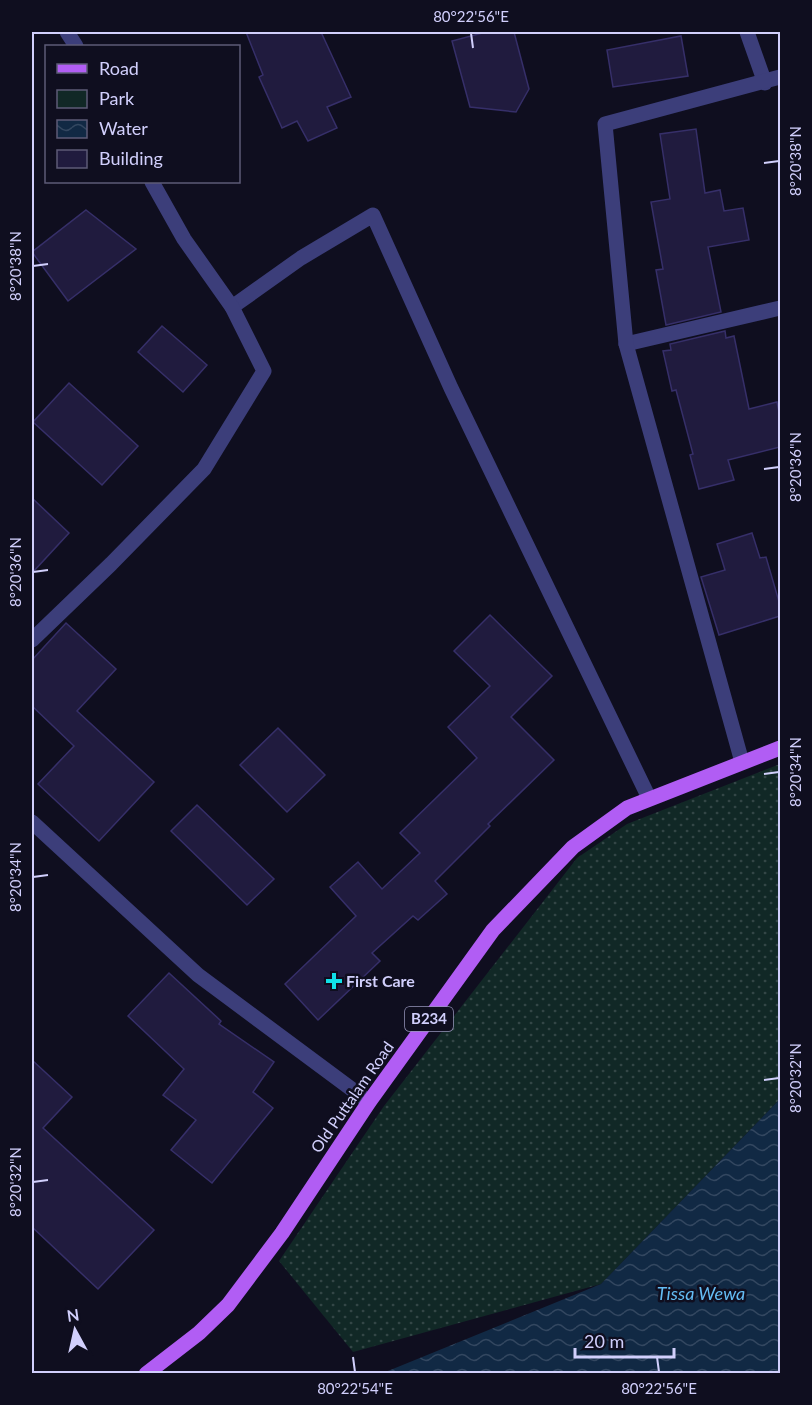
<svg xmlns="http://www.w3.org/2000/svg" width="812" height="1405" font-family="Lato,sans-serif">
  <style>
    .green { fill: url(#green-dots) }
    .water { fill: url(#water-waves) }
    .building { fill: #201b3e; stroke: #362f69; stroke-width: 1.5 }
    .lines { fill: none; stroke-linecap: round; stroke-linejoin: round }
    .minor { stroke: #3c3e7a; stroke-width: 15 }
    .major { stroke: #b15df4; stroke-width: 15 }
    .ticks { fill: none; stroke: #d1cffc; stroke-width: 2 }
    .poi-dot { fill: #10e0e7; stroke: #0f0e1f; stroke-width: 2 }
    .labels { text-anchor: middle; stroke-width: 5; stroke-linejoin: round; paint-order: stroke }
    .shield { fill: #0f0e1f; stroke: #9795ba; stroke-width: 1.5 }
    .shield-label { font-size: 15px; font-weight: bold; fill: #d1cffc }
    .poi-label { font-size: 16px; font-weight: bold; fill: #d1cffc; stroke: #0f0e1f; text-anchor: start }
    .street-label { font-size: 16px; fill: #d1cffc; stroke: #0f0e1f }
    .water-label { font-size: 18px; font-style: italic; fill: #64bcf4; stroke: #0f0e1f }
    .neatline { fill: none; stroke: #d1cffc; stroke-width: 2 }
    .ticks-label { font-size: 15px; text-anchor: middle; fill: #d1cffc }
  </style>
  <defs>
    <pattern id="green-dots" width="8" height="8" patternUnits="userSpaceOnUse" patternTransform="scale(1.5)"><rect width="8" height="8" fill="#112826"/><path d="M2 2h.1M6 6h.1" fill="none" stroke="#334646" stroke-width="1.8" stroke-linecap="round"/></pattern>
    <pattern id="water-waves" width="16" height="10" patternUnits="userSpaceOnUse" patternTransform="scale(1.5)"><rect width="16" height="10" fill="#112944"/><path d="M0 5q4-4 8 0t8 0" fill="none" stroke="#334760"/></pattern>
  </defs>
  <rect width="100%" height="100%" fill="#0f0e1f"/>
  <!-- green -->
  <path class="green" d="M780 764V1099L601 1284 353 1352 279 1261 384 1106 577 858 627 824Z"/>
  <!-- water -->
  <path class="water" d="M780 1099V1373H383L601 1284Z"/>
  <!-- building -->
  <g class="building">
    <path d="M246 32H321L351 97 327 107 337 128 308 141 297 121 282 128 259 77 263 75Z"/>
    <path d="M486 32H514L529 89 516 112 470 107 452 41Z"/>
    <path d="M681 36 688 76 613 87 607 50Z"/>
    <path d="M696 129 705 193 720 190 724 211 743 208 749 240 708 247 721 312 666 325 656 270 663 269 651 202 670 199 660 134Z"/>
    <path d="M86 210 136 249 68 301 32 252Z"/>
    <path d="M162 326 207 365 183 392 138 352Z"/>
    <path d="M725 331 726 338 734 336 749 409 777 402 780 417V447L728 460 734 480 699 489 690 455 693 454 676 390 672 391 663 351 671 350 670 344Z"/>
    <path d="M69 383 138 446 102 485 33 422Z"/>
    <path d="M32 498 69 533 32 573Z"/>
    <path d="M752 533 760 558 766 557 780 605V616L719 635 701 577 725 570 717 544Z"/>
    <path d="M490 615 552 676 511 717 554 760 488 824 490 826 435 881 447 894 418 920 413 916 372 953 380 961 318 1020 285 984 356 916 330 887 358 862 382 889 420 853 400 833 477 758 448 727 490 686 454 651Z"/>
    <path d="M66 623 116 669 77 711 154 782 99 841 38 784 74 746 32 706V660Z"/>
    <path d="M278 728 325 775 287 812 240 765Z"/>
    <path d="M197 805 274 879 247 905 171 831Z"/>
    <path d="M169 973 221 1021 219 1024 274 1062 253 1092 273 1108 212 1183 171 1150 196 1120 163 1095 184 1069 128 1016Z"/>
    <path d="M32 1060 72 1097 43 1128 154 1230 98 1289 32 1227Z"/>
  </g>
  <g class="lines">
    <!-- minor -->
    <g class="minor">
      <path d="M67 32 76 46"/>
      <path d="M747 32 765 83"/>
      <path d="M232 307 301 258 373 215 451 388 649 798"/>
      <path d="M626 344 780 308"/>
      <path d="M32 640 111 564 204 469 264 371 232 307 184 239 152 182"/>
      <path d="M742 762 626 344 605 124 780 77"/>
      <path d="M32 822 198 975 369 1102"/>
    </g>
    <!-- major -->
    <path class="major" d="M146 1374 199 1333 228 1305 282 1233 369 1102 493 930 573 847 627 808 780 748"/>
  </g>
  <!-- ticks -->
  <path class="ticks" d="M471 33 473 48M764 163 779 161M33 266 48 264M764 469 779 467M33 572 48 570M764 774 779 772M33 877 48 875M764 1080 779 1078M33 1182 48 1180M353 1357 355 1372M657 1357 659 1372"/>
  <!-- markers -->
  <path class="poi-dot" d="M331 972h6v6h6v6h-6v6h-6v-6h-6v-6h6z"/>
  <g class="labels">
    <!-- shield labels -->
    <rect class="shield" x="405" y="1007" width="48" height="24" rx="4.5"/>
    <g class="shield-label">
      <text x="429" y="1024">B234</text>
    </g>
    <!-- poi labels -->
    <g class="poi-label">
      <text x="346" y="987">First Care</text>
    </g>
    <!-- street labels -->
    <g class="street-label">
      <text transform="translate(352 1097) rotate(-55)" y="6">Old Puttalam Road</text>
    </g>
    <!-- water labels -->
    <g class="water-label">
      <text x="701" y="1300">Tissa Wewa</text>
    </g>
  </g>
  <!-- border -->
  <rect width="812" height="1405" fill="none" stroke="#0f0e1f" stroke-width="66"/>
  <!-- legend -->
  <rect x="45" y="45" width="195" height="138" fill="#0f0e1f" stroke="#5d5b77" stroke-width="1.5"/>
  <rect x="57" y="64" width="30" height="9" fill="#b15df4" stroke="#5d5b77" stroke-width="1.5"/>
  <text x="99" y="75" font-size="18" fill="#d1cffc">Road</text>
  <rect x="57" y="90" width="30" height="18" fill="#112826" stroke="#5d5b77" stroke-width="1.5"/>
  <text x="99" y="105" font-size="18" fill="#d1cffc">Park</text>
  <rect x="57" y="120" width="30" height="18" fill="url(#water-waves)" stroke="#5d5b77" stroke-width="1.5"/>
  <text x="99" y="135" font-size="18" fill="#d1cffc">Water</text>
  <rect x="57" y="150" width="30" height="18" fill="#201b3e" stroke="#5d5b77" stroke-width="1.5"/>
  <text x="99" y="165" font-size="18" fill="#d1cffc">Building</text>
  <!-- north arrow -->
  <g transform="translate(75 1330) rotate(352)" stroke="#0f0e1f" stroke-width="4.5" paint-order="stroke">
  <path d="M0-4.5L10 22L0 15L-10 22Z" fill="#d1cffc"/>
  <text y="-9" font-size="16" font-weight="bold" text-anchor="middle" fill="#d1cffc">N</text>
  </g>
  <!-- scale -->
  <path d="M575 1348v9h99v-9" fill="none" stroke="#d1cffc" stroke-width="3"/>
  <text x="584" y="1348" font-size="18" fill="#d1cffc" stroke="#0f0e1f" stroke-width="4.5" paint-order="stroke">20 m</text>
  <rect x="33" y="33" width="746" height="1339" class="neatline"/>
  <g class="ticks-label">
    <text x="471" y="22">80°22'56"E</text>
    <text transform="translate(796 161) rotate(-90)" y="5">8°20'38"N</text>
    <text transform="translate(16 266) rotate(-90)" y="5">8°20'38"N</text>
    <text transform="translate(796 467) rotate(-90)" y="5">8°20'36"N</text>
    <text transform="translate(16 572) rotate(-90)" y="5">8°20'36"N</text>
    <text transform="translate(796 772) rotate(-90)" y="5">8°20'34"N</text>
    <text transform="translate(16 877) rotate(-90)" y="5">8°20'34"N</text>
    <text transform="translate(796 1078) rotate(-90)" y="5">8°20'32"N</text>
    <text transform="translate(16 1182) rotate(-90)" y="5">8°20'32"N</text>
    <text x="355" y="1394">80°22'54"E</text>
    <text x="659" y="1394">80°22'56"E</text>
  </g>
</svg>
